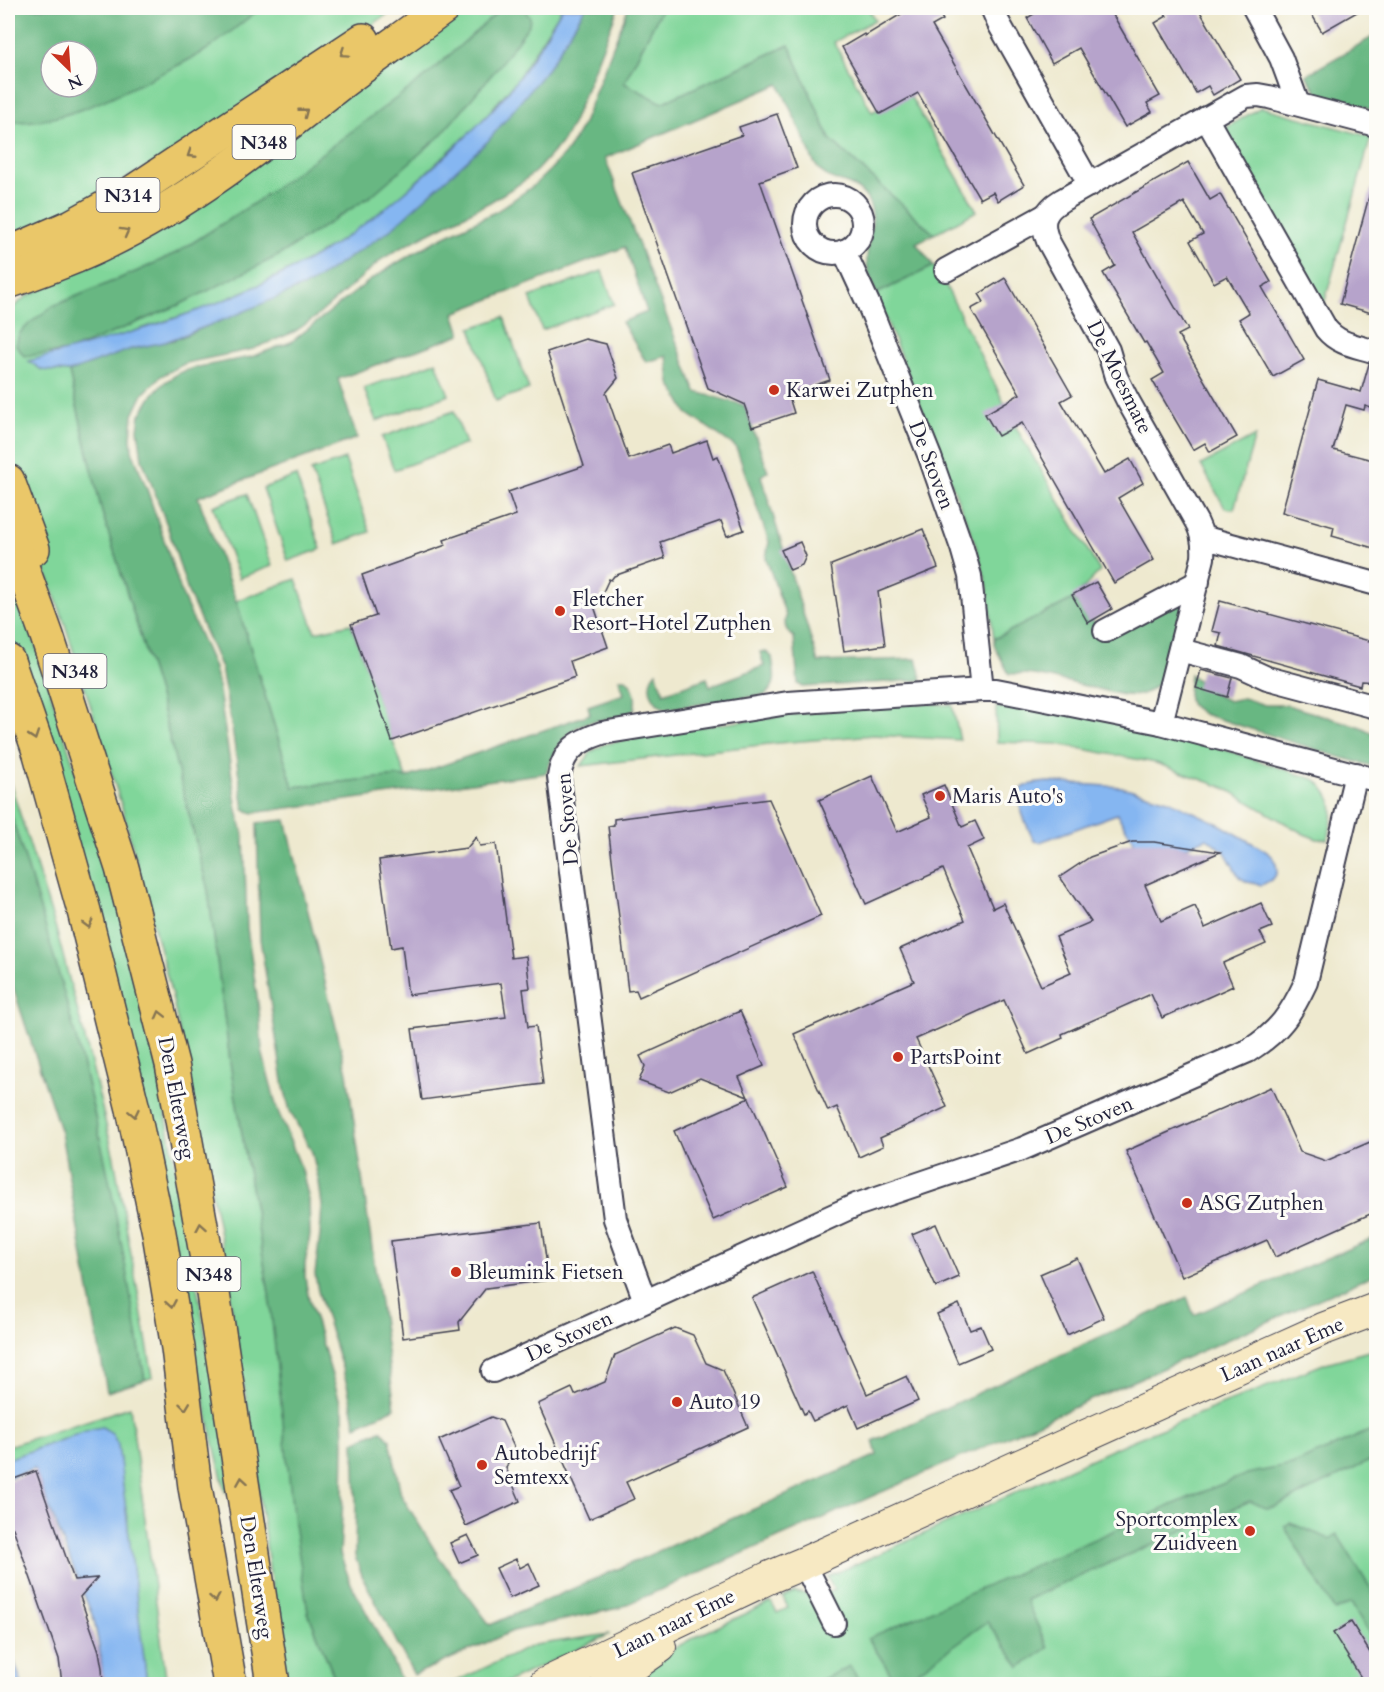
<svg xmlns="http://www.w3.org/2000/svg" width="1384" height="1692" font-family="Cardo,serif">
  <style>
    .green { fill: #80d69a; stroke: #517c6a; stroke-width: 1.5 }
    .forest { fill: #68b782; stroke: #456c5e; stroke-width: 1.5; fill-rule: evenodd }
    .water { fill: #85b6f1; stroke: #546c96; stroke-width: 1.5 }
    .building { fill: #b6a3cb }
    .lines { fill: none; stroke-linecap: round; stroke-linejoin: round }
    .street-casing { stroke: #414051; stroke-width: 26 }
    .secondary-casing { stroke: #414051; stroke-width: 34 }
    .primary-casing { stroke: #414051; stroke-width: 36 }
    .street { stroke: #fff; stroke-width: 22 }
    .secondary { stroke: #f7e9c3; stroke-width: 32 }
    .primary { stroke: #eac769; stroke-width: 33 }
    .oneway { stroke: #867452 }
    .poi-dot { fill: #c8321e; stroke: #fdfcf7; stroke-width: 2 }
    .labels { text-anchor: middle; stroke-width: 6; stroke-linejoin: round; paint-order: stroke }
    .shield { fill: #fdfcf7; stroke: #646373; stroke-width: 1.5 }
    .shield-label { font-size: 20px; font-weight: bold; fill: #22223b }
    .street-label { font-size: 21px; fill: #22223b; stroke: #fdfcf7 }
    .poi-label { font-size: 21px; fill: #22223b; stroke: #fdfcf7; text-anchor: start }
  </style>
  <rect width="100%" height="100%" fill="#fdfcf7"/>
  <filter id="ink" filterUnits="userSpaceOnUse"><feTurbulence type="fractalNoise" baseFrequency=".0167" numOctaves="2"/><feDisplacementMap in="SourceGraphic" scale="12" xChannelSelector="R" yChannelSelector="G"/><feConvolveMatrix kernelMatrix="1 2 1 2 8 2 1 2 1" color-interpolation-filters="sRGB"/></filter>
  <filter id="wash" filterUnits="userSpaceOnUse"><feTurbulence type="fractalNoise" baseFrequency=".008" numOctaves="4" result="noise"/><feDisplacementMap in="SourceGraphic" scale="24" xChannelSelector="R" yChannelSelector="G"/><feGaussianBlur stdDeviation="1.35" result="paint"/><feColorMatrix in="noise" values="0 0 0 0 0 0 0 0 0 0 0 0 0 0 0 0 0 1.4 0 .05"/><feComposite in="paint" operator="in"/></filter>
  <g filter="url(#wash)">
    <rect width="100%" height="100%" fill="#eee9cf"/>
    <!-- green -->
    <g class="green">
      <path d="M261 8H396L371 26 158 161 8 242V120L12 121 203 52Z"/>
      <path d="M457 8H562L516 81 478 125 397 199 353 233 307 261 261 284 208 307 98 343 29 361 42 370 69 372 102 512 159 696 208 890 231 1069 269 1293 308 1612 337 1684H285L247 1405 220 1234 172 995 122 807 65 624 8 468V312L27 296 147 238Z"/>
      <path d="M662 8H868L875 20 834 42 872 112 909 94 977 211 934 234 830 139 789 45 662 103 624 83Z"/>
      <path d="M1261 107 1371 137 1324 304 1224 129Z"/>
      <path d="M934 266 946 286 1018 431 1100 571 1073 599 994 639 987 584 974 540 876 294Z"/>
      <path d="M602 271 614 304 542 330 530 297Z"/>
      <path d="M504 317 529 389 496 401 471 328Z"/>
      <path d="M436 362 449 395 376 421 364 388Z"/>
      <path d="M454 411 466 444 394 470 382 437Z"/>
      <path d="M1255 436 1234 509 1225 508 1201 465Z"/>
      <path d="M345 459 370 532 337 544 311 471Z"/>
      <path d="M296 476 321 549 288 561 263 488Z"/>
      <path d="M247 494 272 566 239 578 213 506Z"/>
      <path d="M8 579 36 646 142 981 233 1487 225 1492 194 1356 18 655 8 627Z"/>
      <path d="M296 579 315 632 351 624 406 778 399 776 293 787 236 601Z"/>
      <path d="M918 703 952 705 960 740 874 735 778 743 581 766 591 752 605 744 691 728 820 711Z"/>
      <path d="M996 707 1050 711 1100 719 1223 749 1316 780C1338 801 1334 812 1328 839H1317L1304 834 1225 788 1156 763 1057 744 997 742Z"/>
      <path d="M8 776 56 929 90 1058 114 1158 153 1377 145 1380 105 1162 85 1074 46 931 27 866 8 806Z"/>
      <path d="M1376 1349V1684H626L664 1654 691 1639 771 1602 777 1613 788 1608 783 1597 794 1592 807 1594 811 1599 835 1590 827 1577 1131 1441 1326 1363Z"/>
      <path d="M130 1407 167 1684H147L118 1445 92 1429 8 1459V1446Z"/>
      <path d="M610 1634 503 1684H450L534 1645Z"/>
    </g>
    <!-- forest -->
    <g class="forest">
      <path d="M8 8H261C242 22 224 39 203 52 188 61 170 69 154 77 117 95 49 130 8 120ZM51 51H87V87H51Z"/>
      <path d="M502 8H522L530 17 529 25 499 66 440 136 371 196 278 256 179 305 69 351 24 356 16 345 19 334 30 323 53 306 140 270 178 252 256 202 425 77Z"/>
      <path d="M585 8H618L573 122 563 141 536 171 521 183 490 202 402 247 382 259 316 317 294 332 253 349 186 363 161 376 143 394 133 415 131 437 132 451 147 489 183 597 213 665 218 684 237 810 244 838 247 928 259 1010 262 1051 277 1109 302 1170 309 1200 310 1235 305 1264V1277L308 1295 343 1412 344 1442 343 1497 340 1554 351 1584 390 1656 401 1681 391 1684H337L308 1612 294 1524 269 1293 231 1069 208 890 159 696 102 512 69 372 131 349 174 340 311 283 390 230 522 98 548 68Z"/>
      <path d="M628 8H662L624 83 662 103 789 45 830 139 934 234 916 243 934 266 876 294C872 283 866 270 867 258 867 237 879 219 867 199 854 178 830 185 818 168 812 162 810 151 806 143 797 123 788 104 779 84L605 158 696 392 744 405 768 471 761 476 818 662 916 659 922 680 803 687 798 684 794 637C785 630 784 626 786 616L766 558 769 542 736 447 687 413 670 383 667 356 646 362 622 322 647 312 625 247 454 313 461 334 338 379 357 438 198 497 236 601 293 787 399 776 406 778 590 714 588 706 624 694 619 679H626C635 686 637 700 634 710 626 716 617 717 607 719 599 720 590 721 583 724 563 733 554 753 546 773L252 813 244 809 232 729 221 668 188 592 167 525 142 459 138 429 140 415 153 394 165 382 179 373 193 368 251 357 291 342 369 281 397 263 435 241 497 211 533 186 550 170 568 150 582 126Z"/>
      <path d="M1376 35V105L1374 110 1319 95 1306 75Z"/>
      <path d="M1073 599 1095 623 1100 635 1179 599 1187 602 1164 675C1158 685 1151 692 1139 695 1127 697 1113 693 1102 690 1075 684 1036 672 1009 674L994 645V639Z"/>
      <path d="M765 651 772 657C774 673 779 683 765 695L666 709C651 703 644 684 656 672L664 693 707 678 710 686 764 666 760 652Z"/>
      <path d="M1190 674 1212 693 1229 701 1243 698 1265 705H1287L1361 727 1376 735V767L1343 758 1203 714 1190 704 1188 693Z"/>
      <path d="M8 806C46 922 79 1041 105 1161 121 1233 132 1307 145 1380L107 1392 61 1133 8 972Z"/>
      <path d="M286 820 347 1073 395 1408 356 1426 347 1384 318 1291 315 1274 320 1235 322 1206 319 1182 312 1152 290 1111 284 1087 260 939 257 823Z"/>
      <path d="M1376 1237V1274L619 1608 513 1631 414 1675 363 1578 355 1556 356 1498 354 1442 381 1430 390 1439 401 1495 439 1557 490 1625 877 1455 873 1441 1187 1297 1194 1315Z"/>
      <path d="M1376 1428V1458L1275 1507 1265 1508 1250 1501 1026 1600 1048 1648 1020 1667 987 1622 900 1684H897L868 1638 1195 1495 1247 1474 1292 1465Z"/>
      <path d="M1290 1523 1330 1539 1337 1534 1376 1597V1645L1351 1603 1335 1611 1284 1526Z"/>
      <path d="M850 1666 861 1684H813Z"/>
    </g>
    <!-- water -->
    <g class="water">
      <path d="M562 8H585L548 68 488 141 390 230 311 283 231 317 165 342 131 349 69 372 42 370 29 361C124 336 221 309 307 261 356 234 400 198 441 160 468 135 495 110 516 81 534 58 548 32 562 8Z"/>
      <path d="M1048 782 1122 787 1168 800 1221 825 1264 850 1272 856 1276 864 1277 872 1275 876 1273 879 1262 885 1247 882 1239 877 1225 852 1207 838 1147 863 1117 814 1040 842 1034 841C1029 830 1011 796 1024 787 1031 783 1040 783 1048 782Z"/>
      <path d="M102 1427 112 1433 118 1445 147 1684H103L101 1657 94 1620 34 1469 8 1478V1459L92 1429Z"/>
      <path d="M8 1643 22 1684H8Z"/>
    </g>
    <g id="blocks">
      <!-- building -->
      <g class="building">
        <path d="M900 8H936L943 20 932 26 1024 185 998 201 993 192 980 199 918 93 880 114 842 47 864 34 865 36 903 13Z"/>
        <path d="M1044 8H1109L1160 96 1147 103 1152 112 1125 127 1079 48 1052 63 1027 18Z"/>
        <path d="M1162 8H1198L1240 79 1213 95 1208 86 1196 93 1155 23 1167 16Z"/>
        <path d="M1308 8H1364L1322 32Z"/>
        <path d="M777 114 797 168 760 181 830 380 788 394 794 413 752 427 744 404 708 388 632 173 742 135 739 127Z"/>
        <path d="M1188 162 1210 200 1220 194 1271 282 1262 287 1304 360 1273 377 1239 319 1249 313 1227 276 1214 283 1190 241 1203 234 1184 202 1132 232 1188 330 1178 335 1237 437 1210 452 1205 443 1193 450 1152 380 1164 373 1146 342 1144 343 1103 273 1115 266 1089 219Z"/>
        <path d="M1371 189 1377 190V297L1372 313 1340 304Z"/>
        <path d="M1005 278 1072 395 1061 401 1104 474 1130 459 1143 483 1118 498 1154 560 1114 583 1022 423 998 436 985 414 1020 394 971 309 984 302 979 294Z"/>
        <path d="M585 339 606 344 618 378 606 393 629 459 668 445 671 453 707 440 713 458 718 456 744 530 727 536 721 521 660 542 665 558 614 576 611 580 609 579 595 609 608 647 570 661 575 677 392 741 351 624 376 616 362 575 446 545 444 540 516 515 508 492 584 466 547 352Z"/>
        <path d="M1369 364 1377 365V410L1365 406 1364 410 1346 405 1333 450 1377 461V549L1332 536 1334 527 1282 512 1318 380 1361 392Z"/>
        <path d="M923 529 938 568 878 592 885 645 844 651 831 565Z"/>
        <path d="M800 542 806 556 802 565 790 570 781 550Z"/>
        <path d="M1096 582 1112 609 1088 623 1072 595Z"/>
        <path d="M1220 601 1377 643V682L1361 681 1360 686 1218 646 1221 633 1212 631Z"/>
        <path d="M1201 670 1232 678 1227 697 1196 688Z"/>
        <path d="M872 776 897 832 931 817 921 795 944 785 962 827 975 821 984 840 967 848 993 908 1003 903 1041 986 1071 973 1056 937 1091 922 1060 877 1090 857 1132 842H1154L1220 852 1145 885 1161 921 1195 906 1205 928 1261 903 1272 927 1260 932 1266 944 1223 963 1233 986 1162 1018 1151 994 1062 1034 1063 1038 1028 1054 1004 1000 916 1039 947 1107 880 1138 883 1146 859 1157 837 1107 828 1111 794 1034 914 981 900 949 965 920 943 869 866 904 819 800Z"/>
        <path d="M769 799 821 916 639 997 636 990 628 991 608 826 614 825V819Z"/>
        <path d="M476 837 480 846 496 844 511 958 526 956 530 988 523 989 528 1027 536 1026 543 1084 422 1100 412 1029 506 1017 501 983 408 995 402 946 391 948 379 860 467 848Z"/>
        <path d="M740 1011 764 1066 739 1077 748 1097 700 1078 669 1092 639 1081 645 1066 640 1056Z"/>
        <path d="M1271 1087 1300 1152 1326 1161 1377 1139V1211L1275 1257 1267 1240 1182 1277 1126 1151Z"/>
        <path d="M749 1098 788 1187 713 1220 674 1131Z"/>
        <path d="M541 1223 549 1280 486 1288 459 1322 460 1330 403 1338 391 1241Z"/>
        <path d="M936 1224 959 1277 936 1287 912 1234Z"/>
        <path d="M1077 1258 1104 1318 1067 1335 1040 1274Z"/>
        <path d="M812 1271 867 1394 907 1376 918 1401 858 1428 848 1405 813 1421 808 1411 804 1414 752 1298Z"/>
        <path d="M959 1304 970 1330 981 1326 991 1349 958 1363 937 1314Z"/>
        <path d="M675 1328 693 1335 706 1363 723 1370 748 1427 626 1482 634 1499 589 1519 538 1404 572 1388 575 1395 605 1382 615 1355Z"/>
        <path d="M491 1417 502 1421 514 1447 506 1468 520 1501 466 1526 449 1490 459 1486 439 1440Z"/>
        <path d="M36 1471 74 1580 97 1578 80 1597 99 1651 102 1668 103 1684H62L59 1659 13 1528 8 1525V1481Z"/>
        <path d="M468 1535 478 1555 459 1563 450 1543Z"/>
        <path d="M516 1559 520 1568 529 1563 539 1585 510 1598 496 1568Z"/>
        <path d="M1351 1622 1377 1664V1684H1365L1333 1633Z"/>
      </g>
    </g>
  </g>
  <g filter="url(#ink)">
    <use href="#blocks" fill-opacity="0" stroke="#414051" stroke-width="1.5"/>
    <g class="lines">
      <!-- street casing -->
      <g class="street-casing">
        <g id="street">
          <path d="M992 8 998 22 1090 185"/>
          <path d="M1254 8 1281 58 1298 104"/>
          <path d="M1206 118 1326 329C1339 345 1358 346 1376 352"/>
          <circle cx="834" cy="224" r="29"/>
          <path d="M844 251 868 303 930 457 962 548 970 576 982 690"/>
          <path d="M946 270 1046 215"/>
          <path d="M1202 537 1376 584"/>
          <path d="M1105 631 1198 582"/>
          <path d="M1180 650 1241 666 1267 678 1376 707"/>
          <path d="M1161 723 1203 558C1204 545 1203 535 1197 523L1127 399 1116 377 1108 350 1048 241C1040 221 1044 211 1062 200L1246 96 1258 95 1269 97 1376 125"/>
          <path d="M645 1301 615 1219 559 777C563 750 578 741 602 733L788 703 982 690H996L1161 723 1376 780"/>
          <path d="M493 1371 856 1205 1022 1149 1248 1051C1279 1032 1291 1014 1306 982L1356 774"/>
          <path d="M804 1563 834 1623"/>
        </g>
      </g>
      <!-- secondary casing -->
      <g class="secondary-casing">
        <g id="secondary">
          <path d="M545 1684 768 1578 804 1563 1323 1329 1376 1309"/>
          <path d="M607 1684 660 1647"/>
        </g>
      </g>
      <!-- primary casing -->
      <g class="primary-casing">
        <g id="primary">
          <path d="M8 254 72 226 130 194 363 40"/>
          <path d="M8 282C40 270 74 259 105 243 191 202 269 139 343 81 376 56 410 33 443 8"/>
          <path d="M8 481 33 549"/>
          <path d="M8 528 47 636 122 868 172 1064 212 1287 273 1684"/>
          <path d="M8 661 40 754 84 911 133 1109 159 1233 178 1348 195 1487 230 1684"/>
        </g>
      </g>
      <!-- street -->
      <use href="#street" class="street"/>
      <!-- secondary -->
      <use href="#secondary" class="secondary"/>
      <!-- primary -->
      <use href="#primary" class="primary"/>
    </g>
    <!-- one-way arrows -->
    <defs><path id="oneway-chevron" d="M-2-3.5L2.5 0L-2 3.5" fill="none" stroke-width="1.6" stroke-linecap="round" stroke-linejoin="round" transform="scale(1.5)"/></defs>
    <g class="oneway">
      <use href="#oneway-chevron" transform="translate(344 53) rotate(146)"/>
      <use href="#oneway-chevron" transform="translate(304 112) rotate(-38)"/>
      <use href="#oneway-chevron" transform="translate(191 154) rotate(147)"/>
      <use href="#oneway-chevron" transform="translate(125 232) rotate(-29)"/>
      <use href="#oneway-chevron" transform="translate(34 736) rotate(71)"/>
      <use href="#oneway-chevron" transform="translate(88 924) rotate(75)"/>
      <use href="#oneway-chevron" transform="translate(160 1015) rotate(-104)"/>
      <use href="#oneway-chevron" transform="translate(134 1113) rotate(78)"/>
      <use href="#oneway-chevron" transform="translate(201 1227) rotate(-100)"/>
      <use href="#oneway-chevron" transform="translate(171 1304) rotate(80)"/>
      <use href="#oneway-chevron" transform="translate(185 1406) rotate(83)"/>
      <use href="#oneway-chevron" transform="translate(242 1481) rotate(-99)"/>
      <use href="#oneway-chevron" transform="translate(215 1598) rotate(80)"/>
    </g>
  </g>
  <!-- markers -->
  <g class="poi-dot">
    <circle cx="774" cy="390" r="6"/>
    <circle cx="560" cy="611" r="6"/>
    <circle cx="940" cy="796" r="6"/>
    <circle cx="898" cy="1057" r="6"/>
    <circle cx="1187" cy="1203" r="6"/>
    <circle cx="456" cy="1272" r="6"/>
    <circle cx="677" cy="1402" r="6"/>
    <circle cx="482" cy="1465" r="6"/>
    <circle cx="1250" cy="1531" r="6"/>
  </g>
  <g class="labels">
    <!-- shield labels -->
    <g class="shield">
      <rect x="232.5" y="125" width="63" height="34" rx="4.5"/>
      <rect x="96.5" y="178" width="63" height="34" rx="4.5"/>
      <rect x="43.5" y="654" width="63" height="34" rx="4.5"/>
      <rect x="177.5" y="1257" width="63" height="34" rx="4.5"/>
    </g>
    <g class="shield-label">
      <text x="264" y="149">N348</text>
      <text x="128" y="202">N314</text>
      <text x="75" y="678">N348</text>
      <text x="209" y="1281">N348</text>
    </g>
    <!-- street labels -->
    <g class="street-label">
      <text transform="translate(1120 377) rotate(64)" y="7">De Moesmate</text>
      <text transform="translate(932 465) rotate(69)" y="7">De Stoven</text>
      <text transform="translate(567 819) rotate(-95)" y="7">De Stoven</text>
      <text transform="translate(177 1098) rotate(79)" y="7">Den Elterweg</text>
      <text transform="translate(1089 1120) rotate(-23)" y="7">De Stoven</text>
      <text transform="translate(569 1336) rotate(-25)" y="7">De Stoven</text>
      <text transform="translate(1282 1349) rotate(-24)" y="7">Laan naar Eme</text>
      <text transform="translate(257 1577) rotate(81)" y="7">Den Elterweg</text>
      <text transform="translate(674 1623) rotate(-26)" y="7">Laan naar Eme</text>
    </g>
    <!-- poi labels -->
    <g class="poi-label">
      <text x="786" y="397">Karwei Zutphen</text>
      <text x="572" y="606">Fletcher<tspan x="572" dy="24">Resort-Hotel Zutphen</tspan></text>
      <text x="952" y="803">Maris Auto's</text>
      <text x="910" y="1064">PartsPoint</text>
      <text x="1199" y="1210">ASG Zutphen</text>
      <text x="468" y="1279">Bleumink Fietsen</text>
      <text x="689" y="1409">Auto 19</text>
      <text x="494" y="1460">Autobedrijf<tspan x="494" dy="24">Semtexx</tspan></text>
      <text x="1238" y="1526" text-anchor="end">Sportcomplex<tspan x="1238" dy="24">Zuidveen</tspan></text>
    </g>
  </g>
  <!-- margin -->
  <rect width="1384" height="1692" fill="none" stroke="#fdfcf7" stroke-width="30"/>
  <!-- north arrow -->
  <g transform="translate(69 69) rotate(155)"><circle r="28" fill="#fdfcf7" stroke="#a5a5ac" stroke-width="1.5"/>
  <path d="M0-4.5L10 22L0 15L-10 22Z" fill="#c8321e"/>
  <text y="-9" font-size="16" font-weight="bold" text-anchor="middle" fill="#22223b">N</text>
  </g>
</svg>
